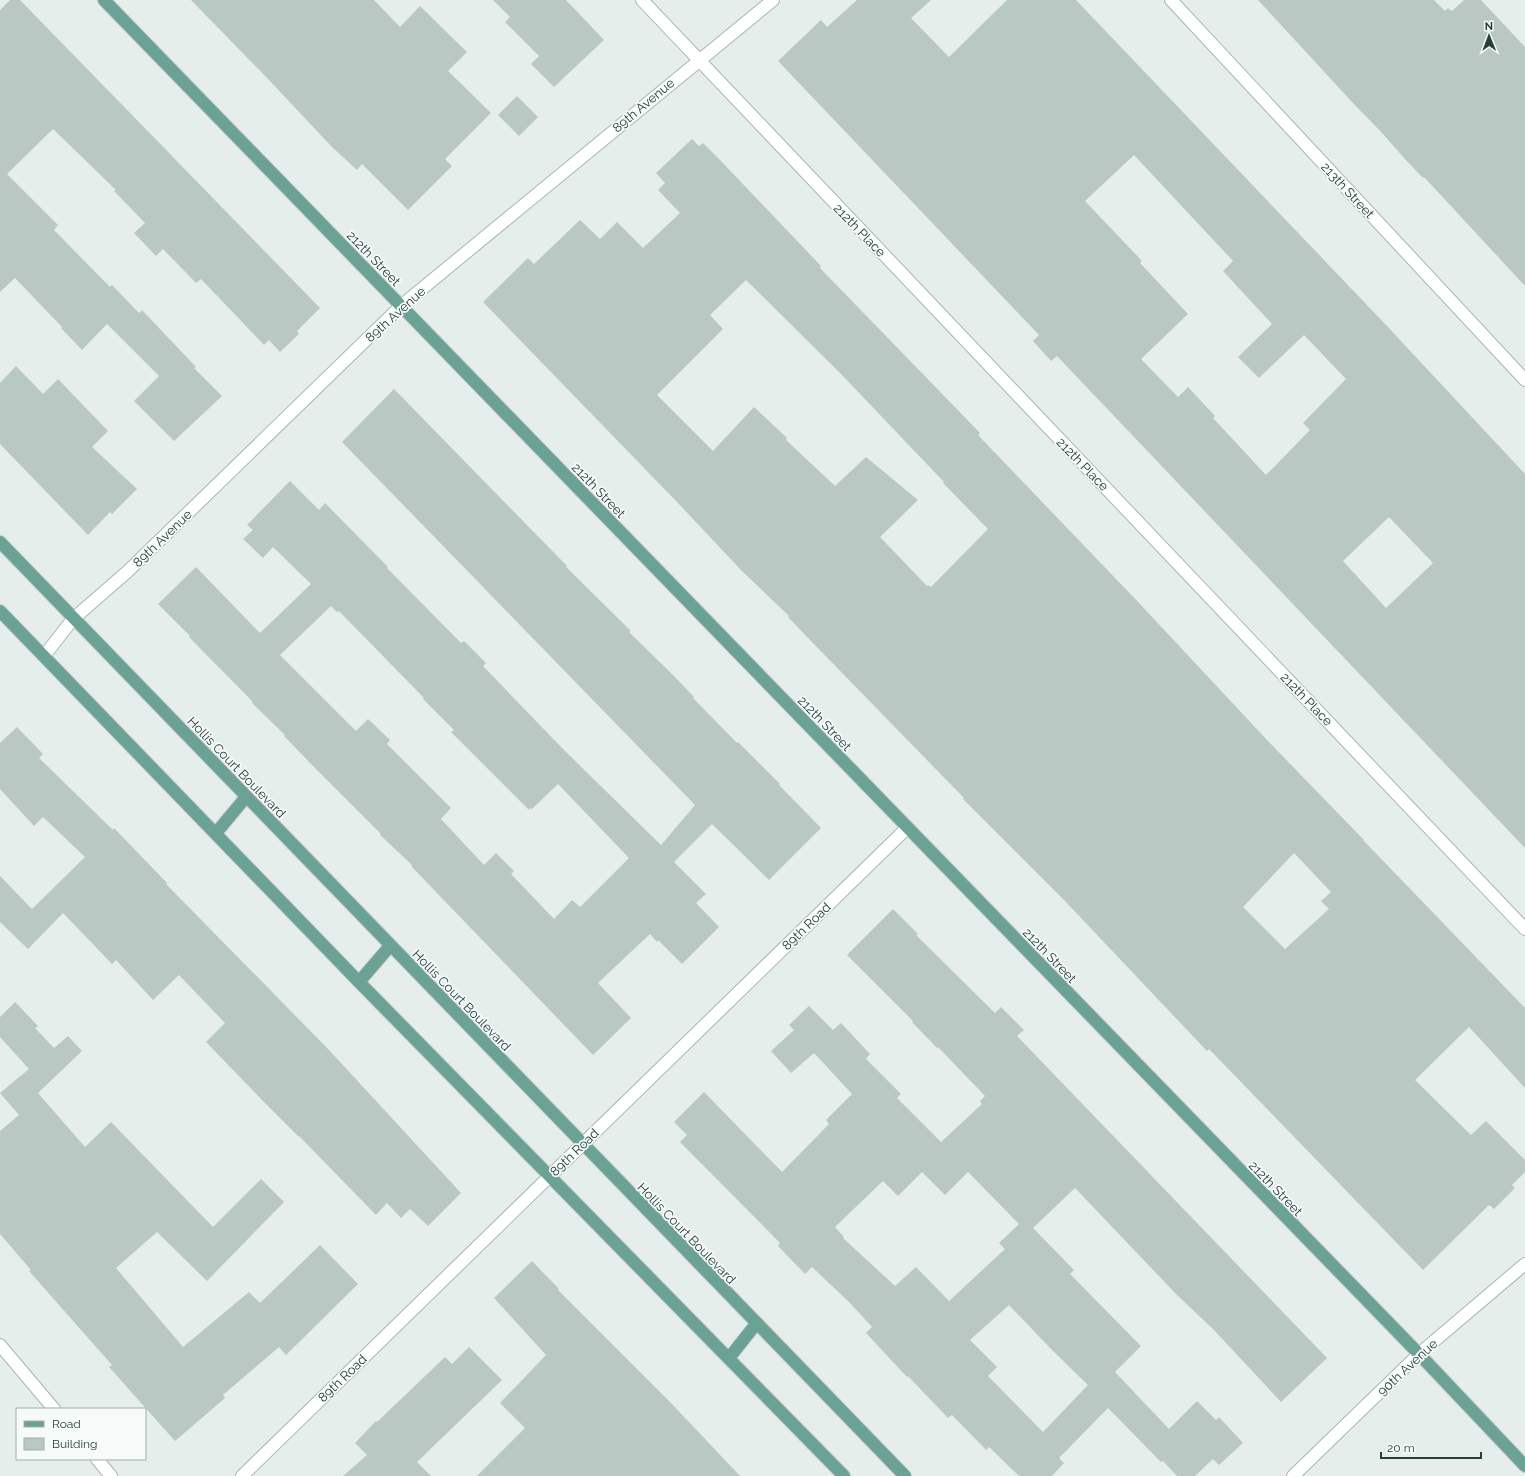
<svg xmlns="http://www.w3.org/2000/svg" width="1525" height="1476" font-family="Raleway,sans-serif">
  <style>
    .building { fill: #bac8c3; fill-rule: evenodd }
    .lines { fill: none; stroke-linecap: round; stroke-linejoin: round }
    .minor-casing { stroke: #a8b6b1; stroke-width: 14 }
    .major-casing { stroke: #c2c9c8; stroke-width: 14 }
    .minor { stroke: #fff; stroke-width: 12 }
    .major { stroke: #6ca196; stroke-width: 12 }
    .labels { text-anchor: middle; stroke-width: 3.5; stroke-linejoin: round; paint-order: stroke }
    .street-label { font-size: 13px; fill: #253f39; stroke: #f6faf8 }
  </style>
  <rect width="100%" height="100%" fill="#e5eeea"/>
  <!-- building -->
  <g class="building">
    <path d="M10 0H20L320 308 297 331 299 334 280 352 269 340 264 345 201 279 196 283 163 249 156 256 134 233 145 223 114 191 116 190 53 129 7 174 58 225 54 230 110 287 112 285 139 313 142 310 196 367 194 368 222 396 174 441 134 401 159 376 107 324 82 350 61 328 62 327 15 278 0 292V10Z"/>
    <path d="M191 0H374L400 27 420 6 467 52 448 71 491 113 445 159 452 166 408 210 362 164 357 170 332 147 269 80Z"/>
    <path d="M493 0H566L604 40 554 87 531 64 539 56 505 22 510 17Z"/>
    <path d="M857 0H931L911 18 949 57 1007 0H1076L1386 325 1525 474V848L1057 356 1051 361 1033 341 1039 335 778 61 821 20 827 27ZM1134 155 1233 261 1223 271 1272 324 1238 357 1259 378 1304 335 1346 379 1303 423 1310 430 1266 475 1213 418 1215 416 1188 387 1178 397 1141 359 1188 314 1140 263 1142 261 1085 201ZM1389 517 1433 563 1386 608 1343 561Z"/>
    <path d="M1258 0H1434L1445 11 1448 8 1452 11 1464 0H1481L1525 47V286L1424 177 1423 178 1404 158 1384 135 1352 102Z"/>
    <path d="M517 96 538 117 519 136 498 115Z"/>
    <path d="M692 139 699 146 703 143 721 161 821 266 820 268 949 401 980 433 978 435 1140 604 1267 740 1364 840H1363L1525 1008V1088L1469 1027 1415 1080 1471 1135 1486 1121 1525 1160V1172L1512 1185 1515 1188 1494 1209 1489 1205 1423 1270 1209 1049 1207 1051 1064 900 963 799 964 798 810 640 788 617 789 616 743 572 676 501 483 302 528 258 534 264 580 220 600 239 617 222 643 248 680 213 658 190 665 183 656 173ZM746 280 841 374 944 482 943 483 988 529 931 587 928 585 927 586 880 537 918 500 866 457 835 486 786 440 787 438 754 407 713 451 657 395 723 329 710 315ZM1294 853 1331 892 1321 901 1329 909 1285 949 1243 907Z"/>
    <path d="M16 366 43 394 58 379 108 431 92 447 137 489 112 514 110 512 88 535 0 444V383Z"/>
    <path d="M394 389 567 566 566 567 631 631 629 632 674 676 694 697 693 698 737 743 738 742 780 784 779 785 821 828 769 880 712 824 674 862 706 894 696 903 719 927 682 964 658 940 657 942 650 934 598 983 631 1018 593 1055 411 866 412 865 380 835 381 834 316 769 284 736 285 735 252 703 253 702 189 637 190 636 158 604 196 567 260 633 311 584 273 547 263 558 243 539 253 530 247 525 290 481 319 510 325 503 388 567 387 568 461 643 464 641 486 663 483 666 563 749 661 845 695 805 342 442ZM331 606 337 612 339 611 424 698 423 699 454 730 451 732 529 810 530 808 532 809 558 784 629 858 580 907 572 900 554 919 511 874 514 871 496 853 484 865 441 819 451 808 387 744 390 740 368 719 356 731 280 655Z"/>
    <path d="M17 727 43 754 39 758 113 830 114 828 167 883 166 884 329 1050 461 1193 428 1226 410 1209 401 1218 387 1203 376 1215 299 1136V1137L263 1101 206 1042 225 1023 179 975 153 1000 116 960 112 964 63 913 28 949 0 922V876L32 909 85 857 43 817 34 826 0 789V743Z"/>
    <path d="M893 909 918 934 916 935 995 1013 1001 1007 1024 1030 1017 1036 1327 1358 1281 1402 1213 1329 1177 1295 1075 1188 1033 1228 1074 1270 1070 1274 1141 1346 1115 1372 1169 1429 1197 1401 1216 1420 1219 1417 1243 1443 1219 1465 1213 1459 1195 1476H1177L1163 1461 1161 1462 1108 1408 1059 1458 1064 1463 1052 1476H1019L989 1447 986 1450 952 1415 948 1418 908 1376 907 1377 866 1333 872 1327 850 1303 812 1267 805 1274 778 1246 780 1243 680 1142 687 1135 674 1122 704 1092 782 1172 829 1124 826 1120 852 1094 814 1053 791 1073 771 1051 794 1030 789 1025 809 1006 833 1030 841 1023 870 1054 866 1059 901 1094 897 1098 941 1142 982 1104 980 1101 985 1096 938 1047 937 1048 912 1022 913 1021 847 955ZM922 1172 945 1195 968 1172 1019 1224 999 1243 1005 1249 949 1301 916 1267 895 1286 843 1238 844 1237 835 1227 883 1181 898 1196ZM1009 1305 1051 1349 1088 1385 1043 1432 988 1376 997 1367 970 1340Z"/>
    <path d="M15 1002 38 1026 35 1028 54 1048 68 1036 82 1051 38 1093 85 1147 111 1122 213 1227 261 1179 284 1202 207 1281 157 1232 116 1268 183 1347 249 1292 260 1303 320 1245 358 1284 286 1355 279 1347 223 1395 225 1398 175 1441 109 1367 112 1365 29 1271 31 1270 0 1234V1131L19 1115 0 1093 29 1069 0 1037V1017Z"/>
    <path d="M532 1261 559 1289 558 1290 671 1403 740 1476H477L525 1428 500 1403 546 1355 494 1298Z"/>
    <path d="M469 1347 502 1380 417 1462 431 1476H343L367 1455 355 1443 376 1421 377 1422 445 1357 452 1364Z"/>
  </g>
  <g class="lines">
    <!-- minor casing -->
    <g class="minor-casing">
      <g id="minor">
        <path d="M642 0 1525 929"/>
        <path d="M1171 0 1525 380"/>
        <path d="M44 656 73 619 127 572 401 306 773 0"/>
        <path d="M0 1345 54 1409"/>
        <path d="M97 1459 111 1476"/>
        <path d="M242 1476 907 828"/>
        <path d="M1293 1476 1419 1354 1525 1264"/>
      </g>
    </g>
    <!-- major casing -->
    <g class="major-casing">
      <g id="major">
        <path d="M104 0 1419 1354 1525 1466"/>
        <path d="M0 542 905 1476"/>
        <path d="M0 611 359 982 844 1476"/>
        <path d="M216 833 246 797"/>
        <path d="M359 982 390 946"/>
        <path d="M729 1358 756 1324"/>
      </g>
    </g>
    <!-- minor -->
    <use href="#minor" class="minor"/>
    <!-- major -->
    <use href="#major" class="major"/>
  </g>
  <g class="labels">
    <!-- street labels -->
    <g class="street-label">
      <text transform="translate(643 105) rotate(-40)" y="5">89th Avenue</text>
      <text transform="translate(1348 190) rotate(47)" y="5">213th Street</text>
      <text transform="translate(860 230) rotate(46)" y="5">212th Place</text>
      <text transform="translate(374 258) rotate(46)" y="5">212th Street</text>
      <text transform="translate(395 314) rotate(-42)" y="5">89th Avenue</text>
      <text transform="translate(1083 464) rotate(46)" y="5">212th Place</text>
      <text transform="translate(599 490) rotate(46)" y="5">212th Street</text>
      <text transform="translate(162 538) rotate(-44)" y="5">89th Avenue</text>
      <text transform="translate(1307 699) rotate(46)" y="5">212th Place</text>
      <text transform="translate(825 723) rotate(46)" y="5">212th Street</text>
      <text transform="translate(237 767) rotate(46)" y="5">Hollis Court Boulevard</text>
      <text transform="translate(806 926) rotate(-44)" y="5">89th Road</text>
      <text transform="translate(1050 955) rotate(46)" y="5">212th Street</text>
      <text transform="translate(462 1000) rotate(46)" y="5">Hollis Court Boulevard</text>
      <text transform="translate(574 1152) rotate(-44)" y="5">89th Road</text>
      <text transform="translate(1276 1188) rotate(46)" y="5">212th Street</text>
      <text transform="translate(687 1233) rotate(46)" y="5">Hollis Court Boulevard</text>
      <text transform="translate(1407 1367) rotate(-43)" y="5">90th Avenue</text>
      <text transform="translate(342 1378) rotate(-44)" y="5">89th Road</text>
    </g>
  </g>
  <!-- legend -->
  <rect x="16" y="1408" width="130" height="52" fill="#f6faf8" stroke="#a2afac"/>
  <rect x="24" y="1421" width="20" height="6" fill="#6ca196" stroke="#a2afac"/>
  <text x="52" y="1428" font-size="12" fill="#253f39">Road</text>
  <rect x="24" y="1438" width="20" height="12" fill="#bac8c3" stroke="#a2afac"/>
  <text x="52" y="1448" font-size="12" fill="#253f39">Building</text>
  <!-- north arrow -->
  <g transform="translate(1489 36) rotate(359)" stroke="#f6faf8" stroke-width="3" paint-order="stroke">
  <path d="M0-3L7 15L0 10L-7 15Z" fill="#253f39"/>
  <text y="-6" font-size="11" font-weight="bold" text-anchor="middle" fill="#253f39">N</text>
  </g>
  <!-- scale -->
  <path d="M1381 1452v6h100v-6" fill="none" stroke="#253f39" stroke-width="2"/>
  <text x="1387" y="1452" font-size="12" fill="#253f39" stroke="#f6faf8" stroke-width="3" paint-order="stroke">20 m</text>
</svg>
